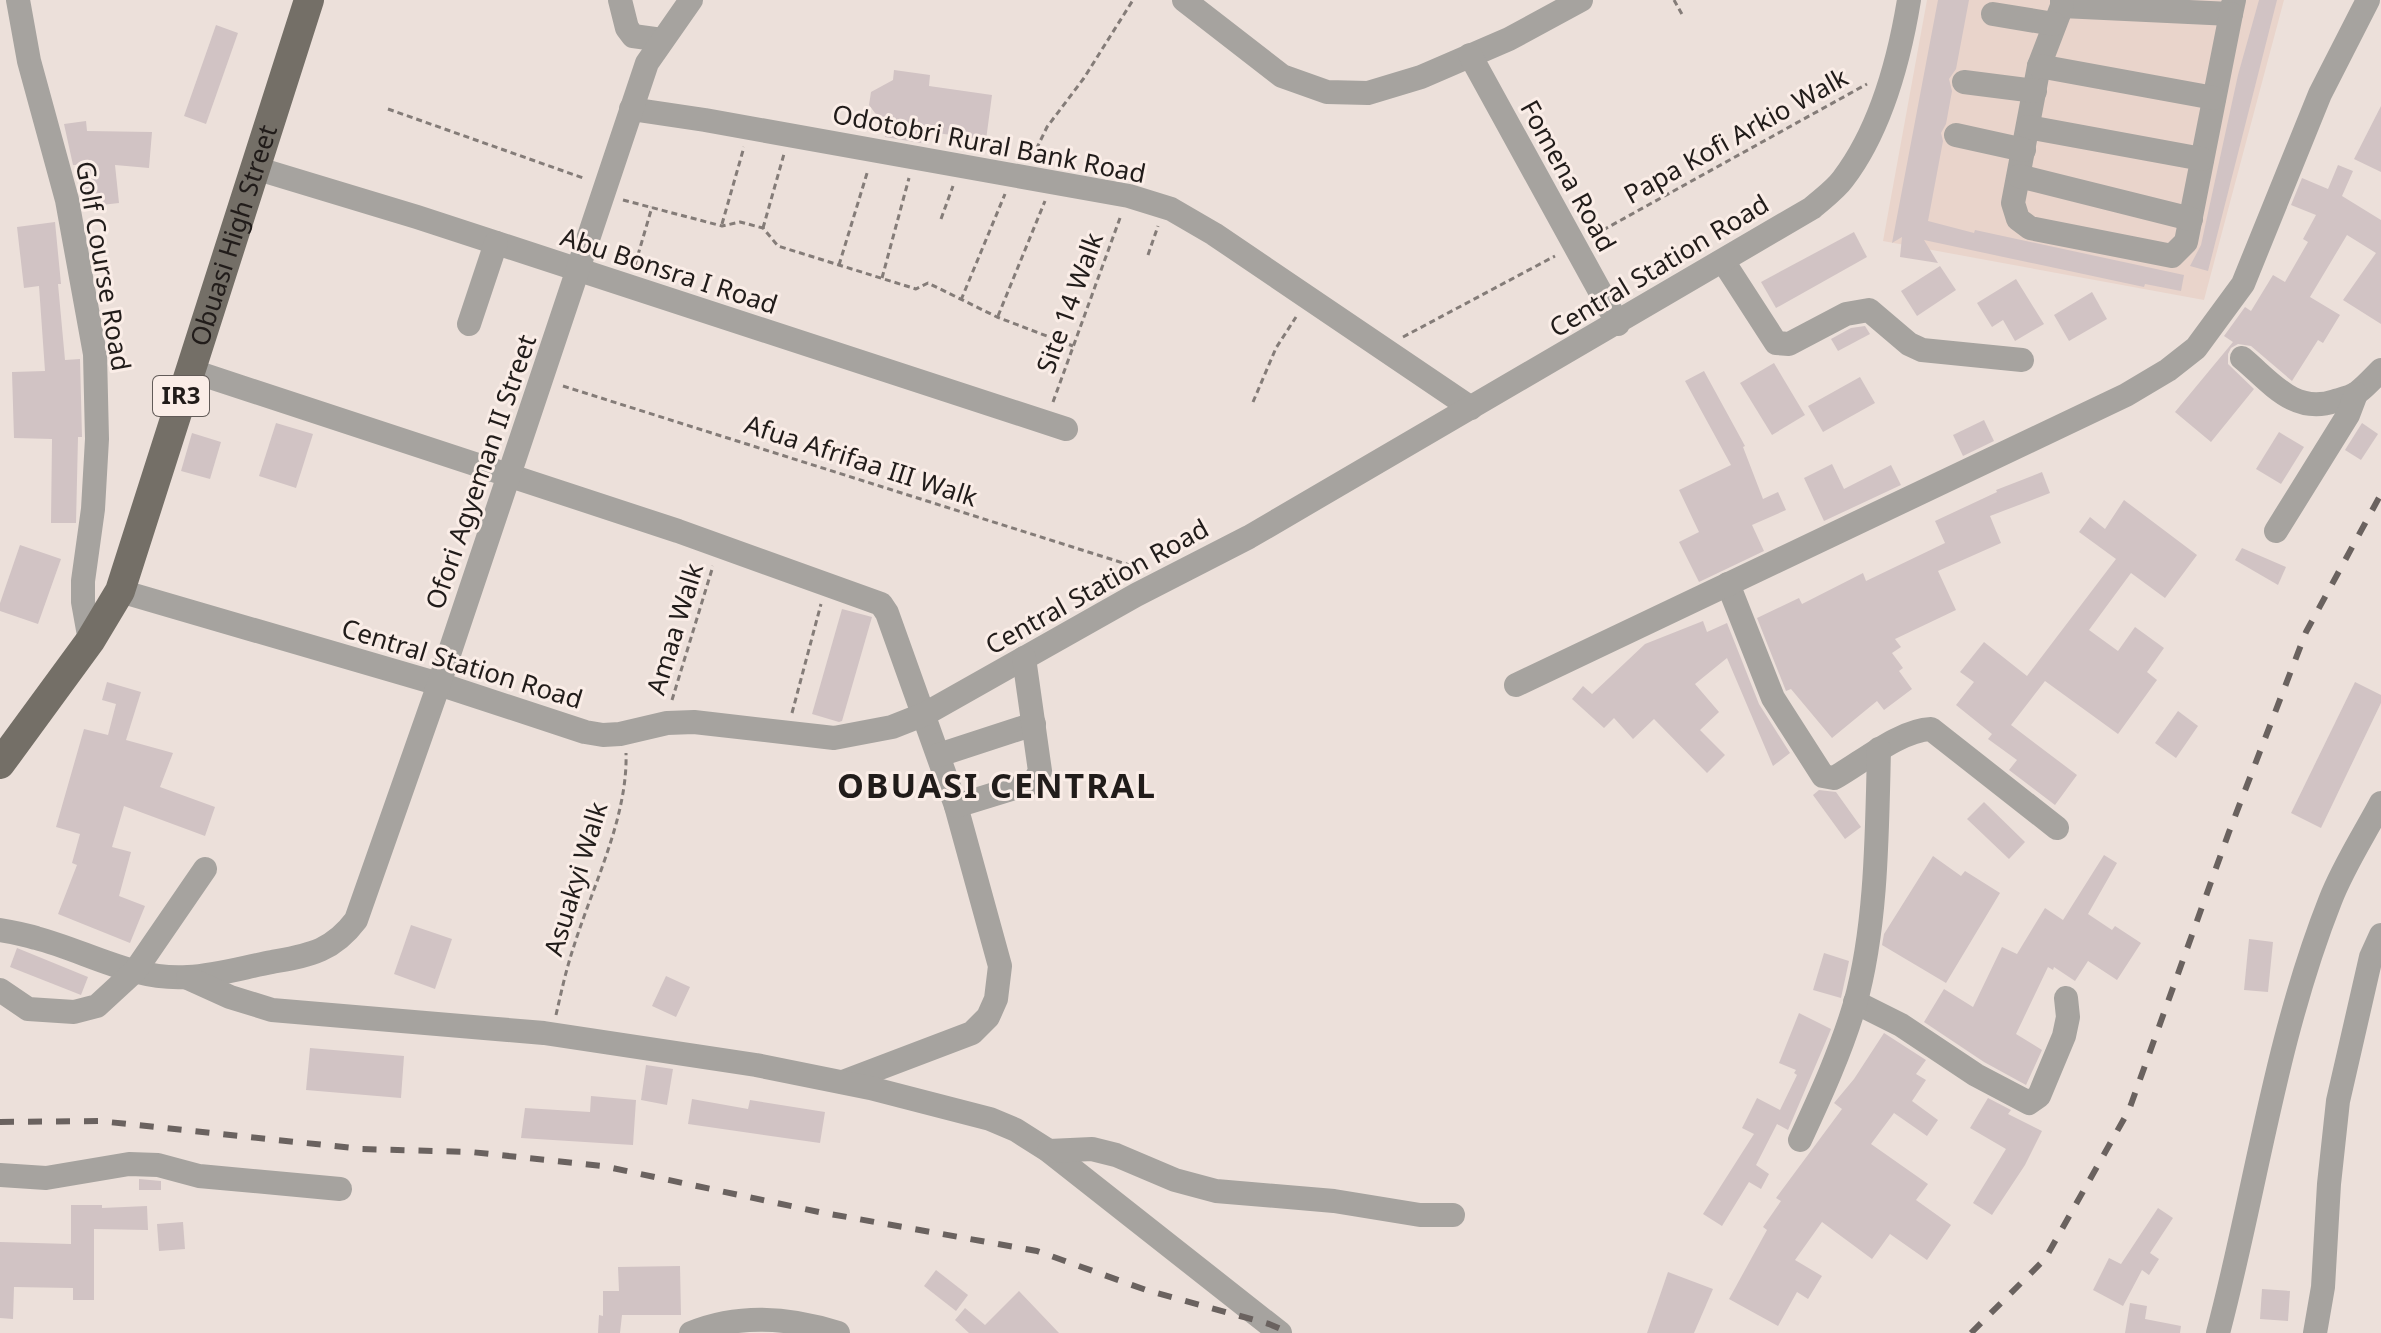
<svg xmlns="http://www.w3.org/2000/svg" width="2381" height="1333" font-family="'Noto Sans',sans-serif">
  <style>
    .built { fill: #e9d4cb }
    .building { fill: #d1c3c4 }
    .lines { fill: none; stroke-linecap: round; stroke-linejoin: round }
    .path { stroke: #847c78; stroke-width: 3; stroke-dasharray: 6 4; stroke-linecap: butt }
    .minor { stroke: #a6a39f; stroke-width: 24 }
    .major { stroke: #746f67; stroke-width: 30 }
    .rail { stroke: #6a625f; stroke-width: 6; stroke-dasharray: 14 14; stroke-linecap: butt }
    .labels { text-anchor: middle; stroke-width: 6; stroke-linejoin: round; paint-order: stroke }
    .shield { fill: #faede7; stroke: #625b58; stroke-width: 2 }
    .shield-label { font-size: 24px; font-weight: bold; fill: #211c1a }
    .street-label { font-size: 26px; fill: #211c1a; stroke: #faede7 }
    .district-label { font-size: 34px; font-weight: bold; letter-spacing: 2px; fill: #211c1a; stroke: #faede7 }
  </style>
  <rect width="100%" height="100%" fill="#ece0da"/>
  <!-- built -->
  <path class="built" d="M1927 0H2284L2204 300 1883 241Z"/>
  <!-- building -->
  <g class="building">
    <path d="M1938 0H1969L1956 69 1949 79 1952 91 1946 124 1941 133 1943 141 1928 221 1974 233 1975 230 2184 275 2181 291 2145 284 2144 287 1924 240 1938 263 1900 257 1902 237 1892 243Z"/>
    <path d="M2259 0H2277L2208 271 2190 266 2201 245 2238 75Z"/>
    <path d="M216 25 238 33 206 124 184 116Z"/>
    <path d="M894 70 930 75 929 86 992 95 986 140 923 131 921 143 885 137 884 125 869 105 871 92 893 80Z"/>
    <path d="M2381 106V172L2354 159Z"/>
    <path d="M86 121 87 131 152 132 149 168 115 165 119 203 84 207 78 165H73L64 124Z"/>
    <path d="M2338 165 2353 171 2342 196 2381 220V324L2343 300 2376 253 2347 235 2310 297 2340 315 2323 343 2318 340 2292 381 2251 346 2238 344 2231 348 2228 354V364L2254 389 2211 442 2175 412 2233 342 2224 336 2245 307 2251 311 2273 275 2285 282 2308 242 2303 239 2316 215 2291 205 2302 178 2328 189Z"/>
    <path d="M55 222 61 284H58L65 360 80 359 82 437H78L76 523H51L52 439 14 438 12 372 45 371 39 286 24 288 17 227Z"/>
    <path d="M1854 232 1867 257 1776 308 1761 282Z"/>
    <path d="M1940 266 1956 290 1917 316 1901 291Z"/>
    <path d="M2016 279 2044 324 2015 341 2003 320 1992 327 1977 303Z"/>
    <path d="M2092 292 2107 319 2069 341 2054 315Z"/>
    <path d="M1865 326 1870 334 1838 351 1831 339 1851 328Z"/>
    <path d="M1774 363 1805 415 1772 435 1740 383Z"/>
    <path d="M1704 371 1745 446 1743 447 1763 499 1778 492 1786 510 1752 525 1764 551 1699 582 1679 542 1699 532 1679 490 1731 465 1685 381Z"/>
    <path d="M1860 377 1875 403 1823 432 1808 406Z"/>
    <path d="M1984 420 1994 441 1963 456 1953 435Z"/>
    <path d="M276 423 313 434 296 488 259 476Z"/>
    <path d="M2362 423 2378 434 2361 460 2345 450Z"/>
    <path d="M2279 432 2304 447 2281 484 2256 469Z"/>
    <path d="M192 433 221 442 210 479 181 471Z"/>
    <path d="M1832 464 1844 489 1891 465 1901 485 1824 521 1804 478Z"/>
    <path d="M2042 472 2050 493 1990 516 2001 543 1938 571 1956 610 1895 639 1901 647 1892 653 1903 668 1899 671 1912 689 1884 710 1877 701 1832 738 1791 689 1786 691 1757 618 1799 598 1802 604 1863 573 1866 581 1945 543 1935 521 1997 492 1996 490Z"/>
    <path d="M2124 500 2197 555 2165 598 2131 573 2089 630 2118 651 2135 627 2164 648 2147 672 2157 680 2118 734 2045 681 2011 725 2077 775 2055 805 2009 770 2017 760 1988 739 1992 734 1956 705 1974 682 1960 672 1984 642 2027 676 2116 559 2079 532 2090 517 2105 529Z"/>
    <path d="M20 545 61 559 38 624 0 611V603Z"/>
    <path d="M2242 548 2286 567 2278 585 2235 560Z"/>
    <path d="M842 609 872 617 842 721 839 722 812 714Z"/>
    <path d="M1703 621 1707 632 1727 623 1759 704 1790 753 1773 766 1727 658 1695 684 1719 712 1700 730 1725 755 1707 773 1654 719 1633 739 1614 718 1604 728 1572 699 1583 686 1592 694 1645 644Z"/>
    <path d="M107 682 141 692 126 740 173 753 160 787 215 807 205 836 124 806 112 847 131 852 119 896 145 906 130 943 58 914 77 865 72 863 80 834 56 827 84 729 108 735 116 704 102 700Z"/>
    <path d="M2355 682 2381 695V703L2321 828 2291 813Z"/>
    <path d="M2178 711 2198 726 2176 758 2155 743Z"/>
    <path d="M1819 790 1836 792 1861 827 1845 839 1813 795Z"/>
    <path d="M1984 802 2025 842 2009 859 1967 819Z"/>
    <path d="M2104 855 2117 863 2088 914 2112 930 2115 926 2141 943 2117 980 2088 961 2075 981 2054 967 2053 970 2048 967 2016 1034 2042 1050 2026 1085 1984 1062 1924 1022 1944 989 1973 1007 2002 947 2017 954 2045 908 2063 920Z"/>
    <path d="M1933 856 1961 876 1965 871 2000 893 1946 983 1882 945 1884 934Z"/>
    <path d="M411 925 452 939 435 989 394 974Z"/>
    <path d="M2249 939 2273 942 2268 992 2244 990Z"/>
    <path d="M17 948 88 977 81 995 10 967Z"/>
    <path d="M1824 953 1849 961 1841 998 1813 990Z"/>
    <path d="M666 976 690 987 676 1017 652 1006Z"/>
    <path d="M1799 1013 1831 1029 1829 1034 1788 1130 1777 1124 1756 1165 1769 1174 1761 1189 1749 1182 1722 1226 1703 1214 1754 1134 1742 1128 1757 1098 1780 1110 1797 1075 1794 1073 1796 1070 1779 1063Z"/>
    <path d="M1884 1033 1926 1060 1916 1074 1926 1080 1912 1101 1938 1120 1927 1136 1894 1113 1871 1144 1928 1184 1916 1200 1951 1225 1927 1260 1890 1234 1872 1259 1822 1222 1795 1260 1822 1276 1808 1299 1797 1292 1778 1326 1729 1299 1767 1230 1763 1227 1781 1201 1776 1198 1842 1109 1834 1103 1854 1079Z"/>
    <path d="M310 1048 404 1056 401 1098 306 1090Z"/>
    <path d="M646 1065 673 1069 667 1105 641 1100Z"/>
    <path d="M591 1096 636 1100 633 1145 521 1138 525 1108 590 1112Z"/>
    <path d="M1988 1098 2011 1110 2008 1114 2042 1131 2025 1165 1992 1215 1973 1203 2006 1149 1970 1128Z"/>
    <path d="M692 1099 748 1109 750 1100 825 1112 820 1143 688 1124Z"/>
    <path d="M139 1179 161 1181V1190H139Z"/>
    <path d="M71 1205H102V1208L147 1206 148 1230 94 1229V1300H73V1288L14 1287 13 1319 0 1318V1242L71 1244Z"/>
    <path d="M2158 1208 2173 1218 2150 1253 2159 1259 2149 1275 2142 1270 2123 1306 2093 1290 2109 1258 2121 1264Z"/>
    <path d="M183 1222 185 1249 159 1251 157 1224Z"/>
    <path d="M680 1266 681 1315H622L620 1333H598L599 1315 603 1316V1291H619L618 1267Z"/>
    <path d="M936 1270 968 1295 956 1311 924 1286Z"/>
    <path d="M1668 1272 1713 1289 1694 1333H1647Z"/>
    <path d="M2262 1289 2290 1291 2288 1321 2260 1319Z"/>
    <path d="M1019 1291 1059 1333H969L955 1320 965 1308 985 1325Z"/>
    <path d="M2130 1303 2147 1306 2145 1319 2181 1326 2180 1333H2125Z"/>
  </g>
  <g class="lines">
    <!-- path -->
    <g class="path">
      <path d="M1674 0 1683 16"/>
      <path d="M388 109 586 179"/>
      <path d="M1032 158 1047 127 1084 78 1133 0"/>
      <path d="M623 200 722 226 740 222 763 228 778 246 916 289 928 283 997 317 1073 346"/>
      <path d="M941 219 953 186"/>
      <path d="M722 224 744 147"/>
      <path d="M763 228 784 154"/>
      <path d="M1594 235 1867 84"/>
      <path d="M1148 255 1158 226"/>
      <path d="M635 265 652 207"/>
      <path d="M839 265 868 170"/>
      <path d="M882 278 909 178"/>
      <path d="M961 300 1005 194"/>
      <path d="M998 316 1045 201"/>
      <path d="M1403 337 1555 256"/>
      <path d="M563 386 1139 568"/>
      <path d="M1053 402 1120 218"/>
      <path d="M1253 402 1276 348 1296 317"/>
      <path d="M672 700 713 566"/>
      <path d="M792 713 821 604"/>
      <path d="M556 1015C561 993 566 970 573 949 592 887 628 818 626 753"/>
    </g>
    <!-- minor -->
    <g class="minor">
      <path d="M18 0 29 61 67 200 95 354 97 439 93 509 83 581V602L90 641"/>
      <path d="M620 0 627 28 633 36 662 40"/>
      <path d="M1184 0 1282 76 1327 92 1368 93 1421 77 1509 39 1581 0"/>
      <path d="M2062 0V6L2231 14 2234 0"/>
      <path d="M2062 6 2039 66 2013 203 2018 219 2030 228 2172 256 2186 242 2231 14"/>
      <path d="M1993 14 2054 24"/>
      <path d="M1470 55 1618 324"/>
      <path d="M2039 66 2214 98"/>
      <path d="M1964 82 2035 91"/>
      <path d="M631 109 705 120 1129 196 1171 209 1214 234 1471 408"/>
      <path d="M2028 127 2202 159"/>
      <path d="M1956 135 2024 150"/>
      <path d="M255 168 417 217 1066 429"/>
      <path d="M2019 176 2191 219"/>
      <path d="M1723 261 1776 343 1789 344 1846 314 1869 310 1909 344 1922 350 2022 360"/>
      <path d="M469 324 496 243"/>
      <path d="M2242 358C2271 382 2294 415 2335 401 2342 399 2352 397 2358 392 2366 386 2374 377 2381 370"/>
      <path d="M189 370 678 531 881 604 887 613 956 806 1000 966 996 999 988 1017 972 1033 843 1082"/>
      <path d="M2276 531 2348 415 2356 394"/>
      <path d="M1728 584 1773 698 1823 776 1834 778C1861 763 1900 730 1931 729L2057 828"/>
      <path d="M120 591 439 684 585 732 603 735 620 734 667 723 694 722 834 738 892 727 925 714 1136 595 1249 537 1812 208C1822 199 1835 190 1843 179 1881 129 1899 61 1909 0"/>
      <path d="M1516 685 2126 395 2168 370 2196 348 2243 284 2320 94 2368 0"/>
      <path d="M939 755 1034 724"/>
      <path d="M956 806 1034 782 1040 771 1024 658"/>
      <path d="M0 930C12 932 24 934 36 938 86 951 134 981 188 977 216 976 245 967 272 962 309 955 332 952 356 920L439 684 647 63 691 0"/>
      <path d="M188 978 230 997 272 1010 544 1033 756 1065 870 1088 990 1119 1016 1130 1049 1151 1280 1333"/>
      <path d="M0 990 28 1009 74 1012 97 1006 135 971 205 869"/>
      <path d="M1855 1002 1901 1025 1976 1075 2029 1103 2039 1096 2064 1036 2068 1017 2066 998"/>
      <path d="M1800 1140C1821 1095 1841 1051 1855 1004 1877 926 1877 830 1879 749"/>
      <path d="M1049 1151 1092 1149 1116 1155 1175 1180 1216 1191 1334 1201 1420 1215H1453"/>
      <path d="M0 1175 46 1178 129 1164 158 1165 199 1176 340 1189"/>
      <path d="M691 1333C740 1313 789 1317 838 1333"/>
      <path d="M2218 1333C2256 1189 2275 1040 2330 901 2343 867 2364 835 2381 803"/>
      <path d="M2315 1333 2323 1287 2329 1184 2338 1101 2371 957 2381 935"/>
    </g>
    <!-- major -->
    <path class="major" id="s1" d="M0 764 90 641 120 591 309 0"/>
    <!-- rail -->
    <g class="rail">
      <path d="M0 1122 99 1121 362 1149 471 1152 603 1166 819 1212 1037 1251 1146 1290 1269 1324 1290 1333"/>
      <path d="M1971 1333 2045 1259 2129 1110 2229 832 2306 632 2381 494"/>
    </g>
  </g>
  <g class="labels">
    <!-- shield labels -->
    <rect class="shield" x="153" y="376" width="56" height="40" rx="6"/>
    <g class="shield-label">
      <text x="181" y="404">IR3</text>
    </g>
    <!-- street labels -->
    <g class="street-label">
      <text transform="translate(1736 136) rotate(-29)" y="9">Papa Kofi Arkio Walk</text>
      <text transform="translate(989 144) rotate(11)" y="9">Odotobri Rural Bank Road</text>
      <text transform="translate(1568 176) rotate(61)" y="9">Fomena Road</text>
      <text dy="9" stroke="none"><textPath href="#s1" startOffset="584">Obuasi High Street</textPath></text>
      <text transform="translate(103 266) rotate(80)" y="9">Golf Course Road</text>
      <text transform="translate(1659 266) rotate(-31)" y="9">Central Station Road</text>
      <text transform="translate(669 271) rotate(18)" y="9">Abu Bonsra I Road</text>
      <text transform="translate(1070 303) rotate(-70)" y="9">Site 14 Walk</text>
      <text transform="translate(861 461) rotate(18)" y="9">Afua Afrifaa III Walk</text>
      <text transform="translate(481 472) rotate(-71)" y="9">Ofori Agyeman II Street</text>
      <text transform="translate(1097 587) rotate(-29)" y="9">Central Station Road</text>
      <text transform="translate(675 629) rotate(-73)" y="9">Amaa Walk</text>
      <text transform="translate(462 664) rotate(17)" y="9">Central Station Road</text>
      <text transform="translate(576 879) rotate(-73)" y="9">Asuakyi Walk</text>
    </g>
    <!-- district labels -->
    <g class="district-label">
      <text x="997" y="798">OBUASI CENTRAL</text>
    </g>
  </g>
</svg>
